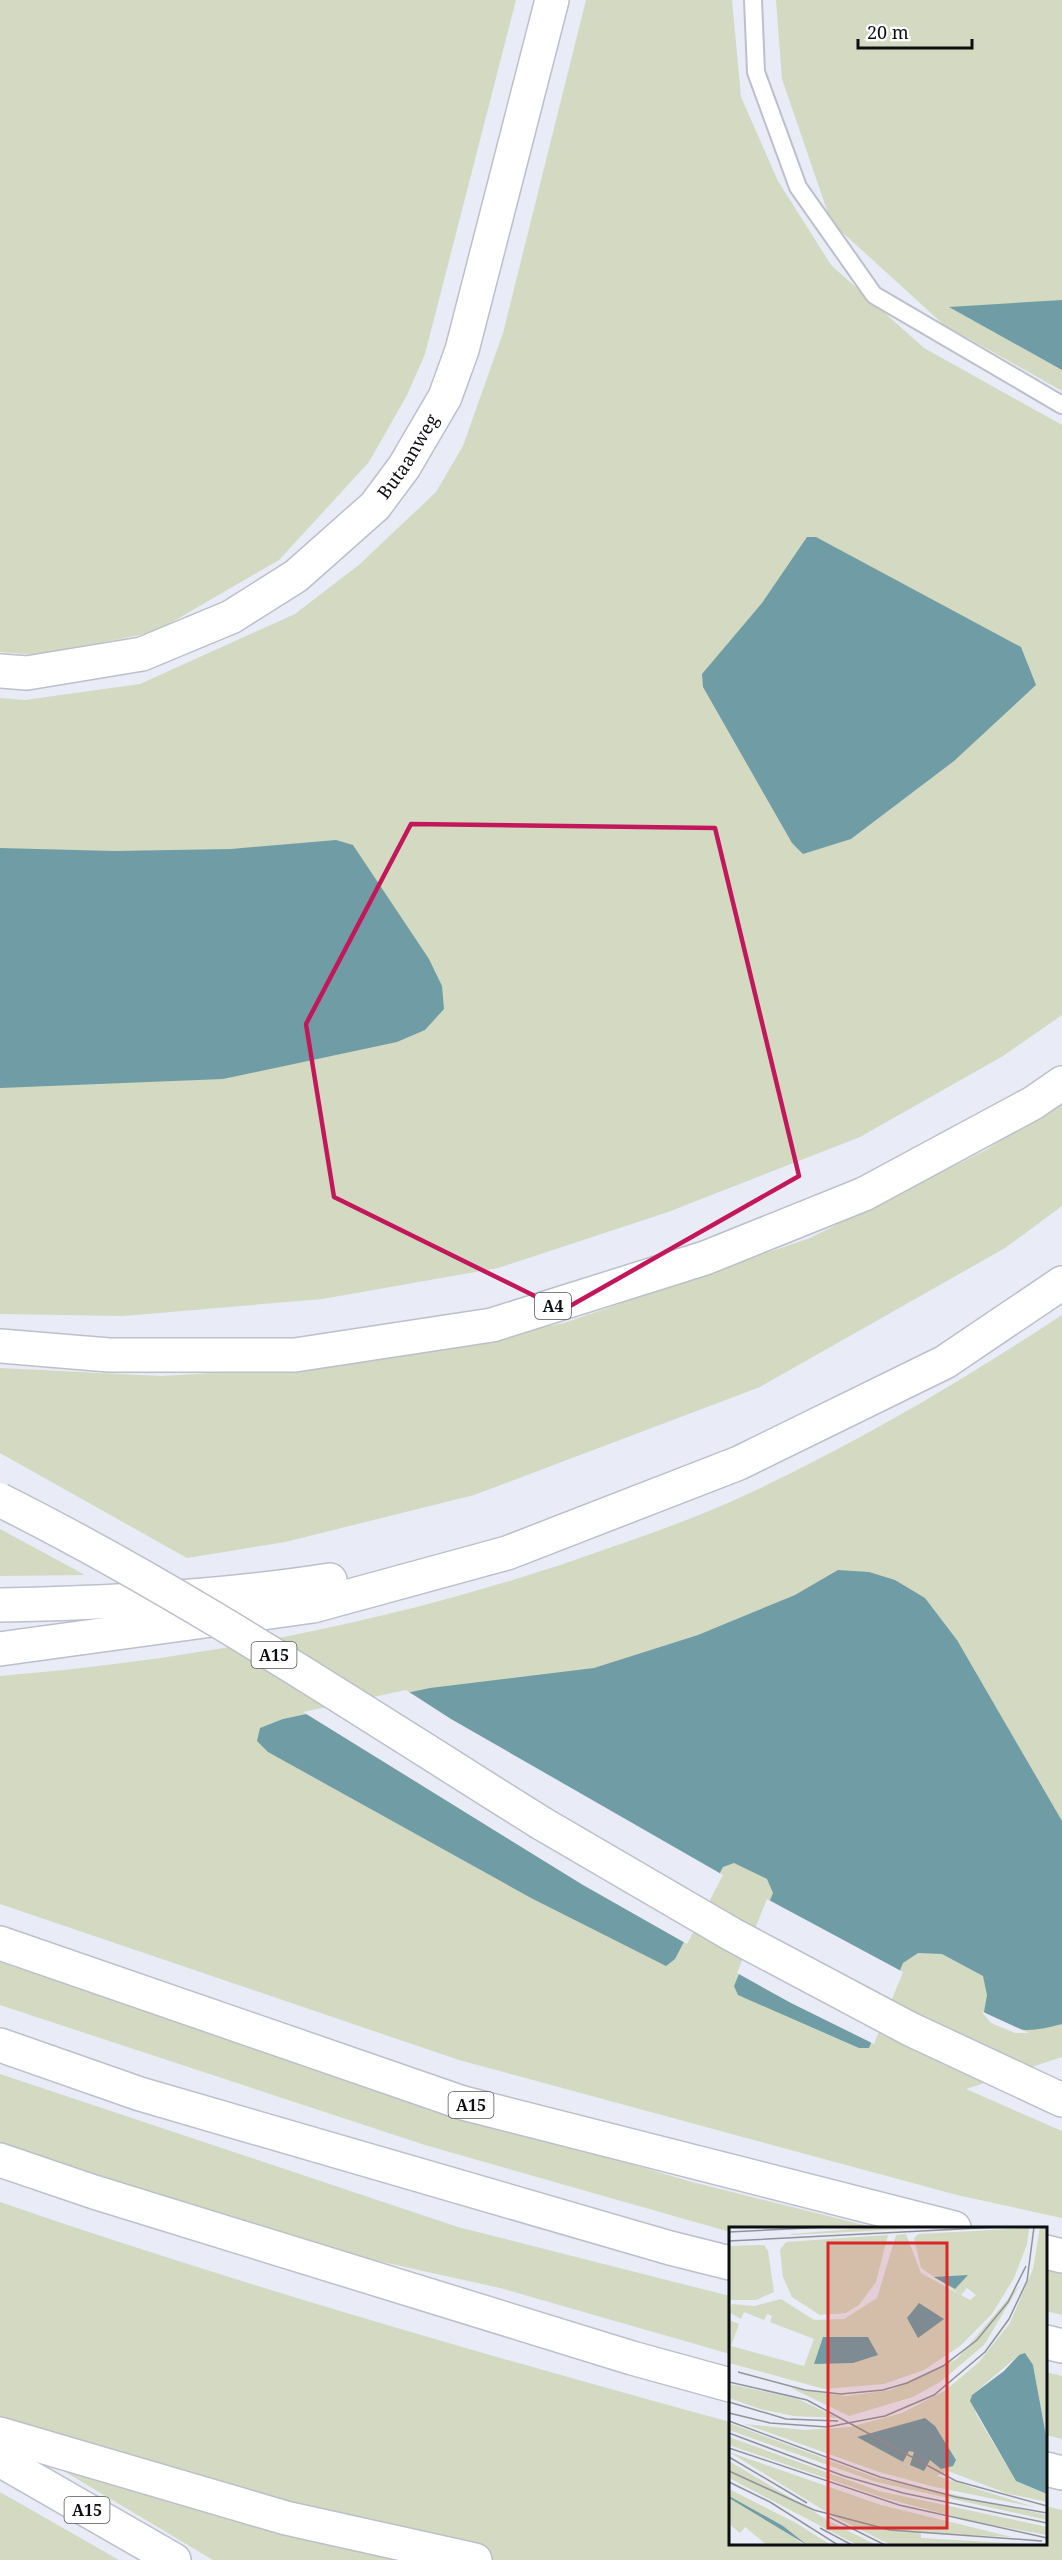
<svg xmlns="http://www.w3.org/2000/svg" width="1062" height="2560" font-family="'Noto Serif',serif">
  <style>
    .green { fill: #d4d9c1 }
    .water { fill: #709da5 }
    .pier { fill: #e9ebf6 }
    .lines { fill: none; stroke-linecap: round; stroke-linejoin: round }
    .lane-casing { stroke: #bdbfca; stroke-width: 20 }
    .street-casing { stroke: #bdbfca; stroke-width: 36 }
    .highway-casing { stroke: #bdbfca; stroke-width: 36 }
    .lane { stroke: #fff; stroke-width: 16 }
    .street { stroke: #fff; stroke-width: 33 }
    .highway { stroke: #fff; stroke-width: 33 }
    .highway-bridge-casing { stroke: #bdbfca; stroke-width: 36; stroke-linecap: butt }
    .highway-bridge { stroke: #fff; stroke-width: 33 }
    .marked { fill: none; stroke: #c2185b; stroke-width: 4.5; stroke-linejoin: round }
    .labels { text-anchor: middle; stroke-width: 4.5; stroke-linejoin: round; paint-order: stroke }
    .shield { fill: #fff; stroke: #565659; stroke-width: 1.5 }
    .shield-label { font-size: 16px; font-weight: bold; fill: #0d0e12 }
    .street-label { font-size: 18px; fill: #0d0e12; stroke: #fff }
    .inset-road { fill: none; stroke: #91939b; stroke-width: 1.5 }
    .view { fill: #d62828; fill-opacity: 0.15; stroke: #d62828; stroke-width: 3 }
    .inset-edge { fill: none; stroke: #0d0e12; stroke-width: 3 }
  </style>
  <rect width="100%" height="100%" fill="#e9ebf6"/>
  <!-- green -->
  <g class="green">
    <path d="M0 0H516L425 354 407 395 369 462 279 560 155 632 38 655 0 652Z"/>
    <path d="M586 0H732L741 97 778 181 831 265 924 348 1062 425V1015L1003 1056 860 1137 668 1212 498 1268 322 1299 123 1316 0 1314V698L25 700 140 684 295 614 360 564 436 492 463 446 503 333Z"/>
    <path d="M776 0H1062V391L943 324 831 222 782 79Z"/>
    <path d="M1062 1102V1206L1005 1248 760 1387 474 1495 285 1542 187 1558 0 1453V1368L161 1376 336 1366 564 1323 810 1238 986 1150Z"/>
    <path d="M1062 1315V2057L966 2089 1062 2131V2218L957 2195 459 2060 0 1904V1676C208 1659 415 1618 612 1547 658 1531 706 1514 750 1493 859 1442 962 1381 1062 1315Z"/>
    <path d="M0 1529 85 1575 0 1576Z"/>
    <path d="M0 1962 440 2108 692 2182 876 2228H730V2232L425 2145 0 2005Z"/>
    <path d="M0 2074 458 2227 730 2296V2354L500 2288 306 2245 0 2144Z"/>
    <path d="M0 2202C241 2285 485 2355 730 2422V2544H1046V2506L1062 2510V2560H213L0 2433Z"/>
    <path d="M1046 2270 1062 2274V2315L1046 2311Z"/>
    <path d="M1046 2372 1062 2376V2439L1046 2435Z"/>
    <path d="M0 2492 119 2560H0Z"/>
  </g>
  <!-- water -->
  <g class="water">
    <path d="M1062 300V370L949 307Z"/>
    <path d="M807 537H816L1021 647 1036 685 954 761 851 839 803 854 792 843 703 687 702 674 762 603Z"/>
    <path d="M336 840 353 845 429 959 442 986 444 1009 425 1030 397 1042 223 1079 0 1088V848L114 851 231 849Z"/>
    <path d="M838 1570 869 1572 895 1580 925 1598 957 1640 1062 1821V2024C1034 2032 1006 2035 984 2012L987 1995 983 1976 942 1954 918 1953 903 1963 869 2048H859L738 1995 734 1986 773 1893 767 1879 734 1863 723 1867 675 1959 666 1966 531 1898 268 1752 257 1741 260 1728 283 1719 430 1688 594 1668 698 1635 795 1595Z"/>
  </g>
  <!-- pier -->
  <g class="pier">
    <path d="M406 1690 451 1719 723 1875 687 1944 583 1885 303 1712Z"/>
    <path d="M767 1899 903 1972 874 2044 791 2003 737 1973Z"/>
    <path d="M981 2011 1029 2033H1015L991 2023Z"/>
  </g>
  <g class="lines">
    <!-- lane casing -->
    <g class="lane-casing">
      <path id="lane" d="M753 0 756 72 798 187 874 295 1062 405"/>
    </g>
    <!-- street casing -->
    <g class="street-casing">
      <g id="street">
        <path id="s1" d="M0 671 27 673 142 654 231 617 296 576 375 506 404 467 445 397 462 350 552 0"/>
      </g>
    </g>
    <!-- highway casing -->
    <g class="highway-casing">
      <g id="highway">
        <path d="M0 1346 109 1355H295L492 1325 705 1258 864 1194 1033 1103 1062 1083"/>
        <path d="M0 1605C110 1603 221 1597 330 1580"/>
        <path d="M0 1649 313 1606 507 1553 739 1463 945 1362 1062 1283"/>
        <path d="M541 1823 733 1935 910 2029 1062 2100"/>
        <path d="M0 1943 463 2103 954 2228"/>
        <path d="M0 2045 140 2094 670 2248 730 2263"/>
        <path d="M0 2160 94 2192 632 2358 730 2385"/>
        <path d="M1046 2252 1062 2256"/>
        <path d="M1046 2342 1062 2346"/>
        <path d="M0 2434 286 2518 475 2560"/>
        <path d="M0 2460 174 2560"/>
        <path d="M1046 2469 1062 2473"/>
      </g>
    </g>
    <!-- lane -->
    <use href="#lane" class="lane"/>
    <!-- street -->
    <use href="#street" class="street"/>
    <!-- highway -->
    <use href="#highway" class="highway"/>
    <!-- highway-bridge casing -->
    <g class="highway-bridge-casing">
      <path id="highway-bridge" d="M0 1500C188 1594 363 1712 541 1823"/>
    </g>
    <!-- highway-bridge -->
    <use href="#highway-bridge" class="highway-bridge"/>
  </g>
  <!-- marked area -->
  <path class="marked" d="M411 824 715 828 799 1176 563 1310 334 1197 306 1024Z"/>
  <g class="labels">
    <!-- shield labels -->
    <g class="shield">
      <rect x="535" y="1293" width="36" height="26" rx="4.5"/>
      <rect x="251.5" y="1642" width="45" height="26" rx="4.5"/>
      <rect x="448.5" y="2092" width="45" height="26" rx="4.5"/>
      <rect x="64.5" y="2497" width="45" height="26" rx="4.5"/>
    </g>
    <g class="shield-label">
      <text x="553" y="1312">A4</text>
      <text x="274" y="1661">A15</text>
      <text x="471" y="2111">A15</text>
      <text x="87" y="2516">A15</text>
    </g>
    <!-- street labels -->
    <g class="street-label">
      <text dy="6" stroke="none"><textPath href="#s1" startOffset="482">Butaanweg</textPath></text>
    </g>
  </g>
  <!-- overview -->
  <g transform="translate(729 2227)">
    <rect width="318" height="318" fill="#e9ebf6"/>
    <path d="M150 0H215L62 8V7ZM311 0H318V214L304 138 290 128 243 168 247 187 287 254 318 267V275L277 266 219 244 208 249 305 280 206 260 150 245 16 197 75 203 121 200 173 186 217 163 250 135 281 96 304 42ZM300 1 298 17 285 51 263 87 231 119 195 143 155 157 95 162 0 136V93L10 97 2 119 75 139 85 112 41 95 43 89 38 87 35 93 15 85 12 92 0 85 3 77 25 79 52 72 85 93 115 92 148 71 167 8 177 7 192 46 241 73 247 68 238 61 232 68 192 41 185 11 190 7ZM159 8 147 55 130 78 117 86 91 88 63 70 54 50 51 23 57 15ZM35 18 39 24 45 65 27 73H0V19ZM291 58 255 118 211 155 184 170 120 189 62 161 117 169 162 163 228 132ZM0 157 69 172 109 191 65 189 31 182 0 171ZM0 196 148 251 318 288V293L147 255 0 203ZM0 210 150 264 318 300V308L242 294 155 271 0 218ZM0 225 152 278 283 310 192 306V311L313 318H162L104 289ZM0 234 102 295 147 318H128L0 251ZM0 262 67 296 102 318H78L0 269ZM0 271 50 299 75 318H38L16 300 11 306 0 297Z" fill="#d4d9c1"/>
    <path d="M239 48 226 62 205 50ZM190 76 215 92 189 111 178 91ZM94 110H139L149 128 124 136 85 137ZM296 126 304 138 318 214V267L287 254 241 174 243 168 275 144 290 128ZM196 191 206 199 227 233 224 239 212 242 201 233 195 244 181 238 185 225 180 224 174 235 128 210ZM0 269 54 299 78 318 0 271Z" fill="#709da5"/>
    <path class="inset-road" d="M0 5 99 0M0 14 270 0M9 145 76 163 112 167 154 163 178 156 214 139 248 113 279 75 297 39M0 155 78 173 227 254 318 279M0 175 57 192 109 194M0 186 41 196 98 200 156 189 205 168 256 125 280 92 298 54 305 0M0 194 151 250 227 270 318 286M0 206 115 249 174 266 318 296M0 221 170 278 318 311M0 230 78 276M0 244 85 283 161 303 313 314M0 255 41 275 109 318M100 290 156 318M91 301 123 318"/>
    <path class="view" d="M99 16H218V301H99Z"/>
    <rect width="318" height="318" class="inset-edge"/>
  </g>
  <!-- scale -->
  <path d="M858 39v9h114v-9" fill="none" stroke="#0d0e12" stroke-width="3"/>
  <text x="867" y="39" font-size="18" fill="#0d0e12" stroke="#ffffff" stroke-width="4.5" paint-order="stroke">20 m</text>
</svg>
